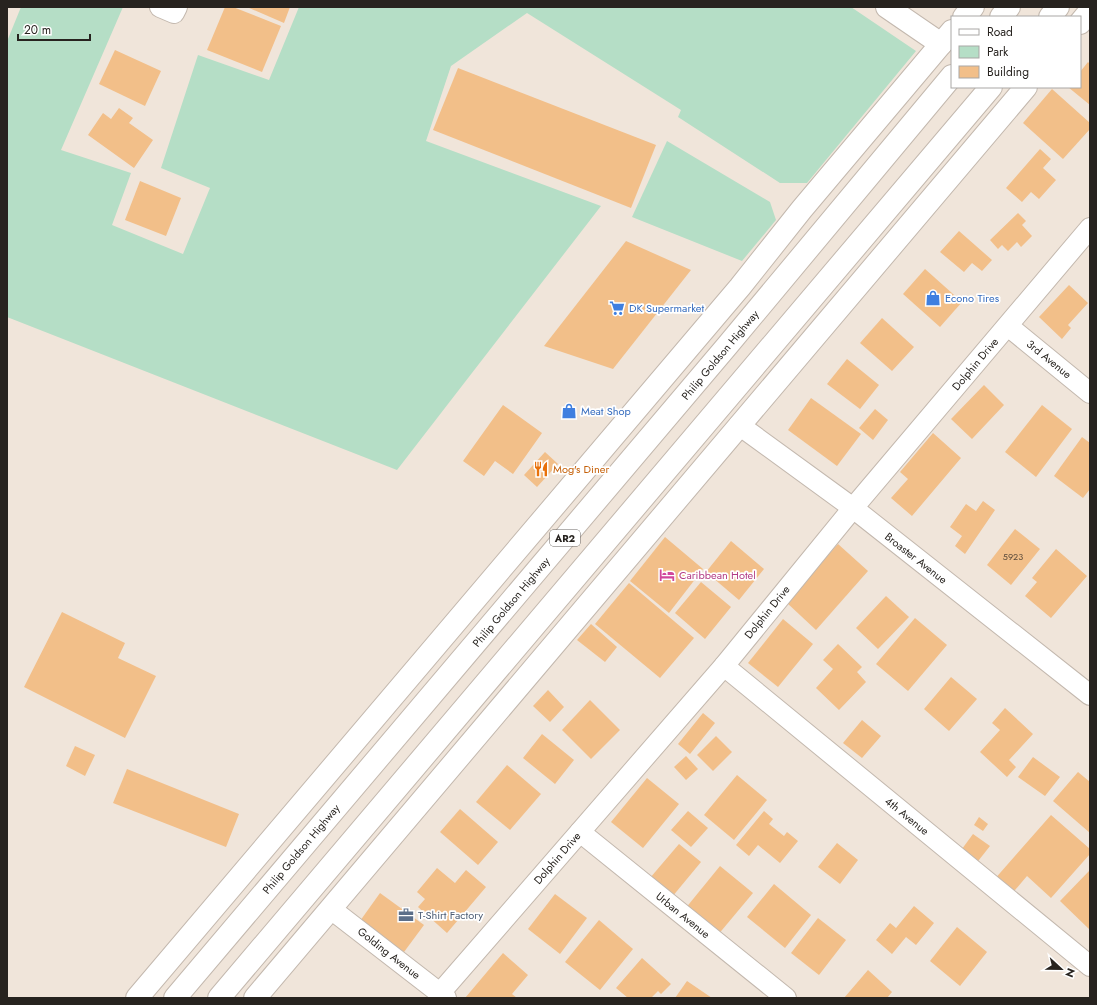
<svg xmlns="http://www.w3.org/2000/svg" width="1097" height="1005" font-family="Jost,sans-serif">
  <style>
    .green { fill: #b5dec6 }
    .building { fill: #f2bf89 }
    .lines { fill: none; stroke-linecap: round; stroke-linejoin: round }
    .street-casing { stroke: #c3b8ae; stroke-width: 22 }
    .secondary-casing { stroke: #c3b8ae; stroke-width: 24 }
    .primary-casing { stroke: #c3b8ae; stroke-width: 24 }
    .street { stroke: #fff; stroke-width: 20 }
    .secondary { stroke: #fff; stroke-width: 22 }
    .primary { stroke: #fff; stroke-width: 22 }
    .labels { text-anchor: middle; stroke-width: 3.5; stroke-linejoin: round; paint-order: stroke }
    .number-label { font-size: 9px; fill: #5a4a3a }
    .shield { fill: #fff; stroke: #686562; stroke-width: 1 }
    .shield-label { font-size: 10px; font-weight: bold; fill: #27231f }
    .shop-label { font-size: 11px; fill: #366cbe; stroke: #fff; text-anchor: start }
    .street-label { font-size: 11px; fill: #27231f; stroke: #fff }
    .food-label { font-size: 11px; fill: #c56008; stroke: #fff; text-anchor: start }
    .hotel-label { font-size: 11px; fill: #b23c85; stroke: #fff; text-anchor: start }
    .service-label { font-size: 11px; fill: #4e5e75; stroke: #fff; text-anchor: start }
  </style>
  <rect width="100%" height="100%" fill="#f0e5da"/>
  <!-- green -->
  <g class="green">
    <path d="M21 7H123L61 150 131 173 112 225 183 254 210 188 161 168 198 55 269 80 299 7H851L916 51 807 183H780L678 117 681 110 527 13 451 66 426 141 601 206 397 470 7 317V39H8Z"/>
    <path d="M667 141 770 202 776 220 742 261 632 217Z"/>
  </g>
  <!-- building -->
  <g class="building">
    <path d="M225 7H233L281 26 262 72 207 50Z"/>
    <path d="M247 7H290L284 23Z"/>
    <path d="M115 50 161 71 145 106 99 84Z"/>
    <path d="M1088 62 1090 64V105L1068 87H1080V72Z"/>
    <path d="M458 68 656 145 631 208 433 130Z"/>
    <path d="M1052 89 1090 123V129L1063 159 1023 123Z"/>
    <path d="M119 108 133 118 129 123 153 140 134 168 88 135 103 113 111 119Z"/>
    <path d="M1040 149 1051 159 1043 168 1056 180 1039 199 1031 192 1022 202 1006 188Z"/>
    <path d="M140 181 181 198 166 236 125 220Z"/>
    <path d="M1018 213 1026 221 1022 225 1032 236 1021 247 1017 242 1008 251 1002 245 998 249 990 240Z"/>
    <path d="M959 231 992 260 982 271 972 263 964 272 940 252Z"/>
    <path d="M626 241 691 270 613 369 544 346Z"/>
    <path d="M925 269 962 302 940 327 903 294Z"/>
    <path d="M1069 285 1088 303 1068 325 1071 328 1062 339 1039 317Z"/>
    <path d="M882 318 914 347 892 371 860 343Z"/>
    <path d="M847 359 879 385 860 409 827 384Z"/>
    <path d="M984 385 1004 405 972 439 951 419Z"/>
    <path d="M811 398 861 434 837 466 788 430Z"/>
    <path d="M503 405 542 433 513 474 495 461 484 476 463 461Z"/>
    <path d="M1042 405 1072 429 1036 477 1005 452Z"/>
    <path d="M875 409 888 420 873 440 859 428Z"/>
    <path d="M933 433 961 458 912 516 891 498 908 479 900 472Z"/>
    <path d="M1082 437 1090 443V489L1083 498 1054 476Z"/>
    <path d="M545 452 558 464 537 487 524 475Z"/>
    <path d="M983 501 995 510 965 554 955 546 962 536 950 527 966 504 976 511Z"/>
    <path d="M1015 529 1040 549 1011 585 987 565Z"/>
    <path d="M665 537 703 569 669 613 630 581Z"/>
    <path d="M731 541 764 569 739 600 706 572Z"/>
    <path d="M838 544 868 571 816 630 786 602Z"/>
    <path d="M1056 549 1087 576 1051 618 1025 596 1037 582 1032 578Z"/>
    <path d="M701 582 731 607 705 639 675 613Z"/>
    <path d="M629 583 694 638 660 678 595 624Z"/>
    <path d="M886 596 909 617 878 649 856 628Z"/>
    <path d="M62 612 125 643 118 658 156 676 125 738 24 687Z"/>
    <path d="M915 618 947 645 908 691 876 664Z"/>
    <path d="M783 619 813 644 778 687 748 663Z"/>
    <path d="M591 624 617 647 605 662 577 640Z"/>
    <path d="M838 644 862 667 857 672 866 682 839 710 816 688 833 669 823 660Z"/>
    <path d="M951 677 977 699 949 731 924 709Z"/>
    <path d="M548 690 564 707 550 722 533 706Z"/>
    <path d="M590 700 620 730 591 759 562 730Z"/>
    <path d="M1005 708 1033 734 1009 760 1016 767 1007 777 980 752 1000 730 992 723Z"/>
    <path d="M703 713 715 723 690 754 678 744Z"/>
    <path d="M862 720 881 736 862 758 843 743Z"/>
    <path d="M542 734 574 760 555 784 523 758Z"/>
    <path d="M716 736 732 752 713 771 697 755Z"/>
    <path d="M75 746 95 755 85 776 66 766Z"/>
    <path d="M686 756 698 769 686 780 674 767Z"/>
    <path d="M1033 757 1060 777 1045 796 1018 777Z"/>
    <path d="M507 765 541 794 510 830 476 802Z"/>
    <path d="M127 769 239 814 226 847 113 803Z"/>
    <path d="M1078 772 1090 782V833L1053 801Z"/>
    <path d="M737 775 767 800 734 840 704 815Z"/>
    <path d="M647 778 679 804 643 848 611 822Z"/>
    <path d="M460 809 498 842 478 865 440 832Z"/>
    <path d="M688 811 708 828 691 847 671 830Z"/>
    <path d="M764 811 773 819 769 824 784 836 787 832 798 841 780 863 758 845 749 856 736 845Z"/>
    <path d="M1051 815 1090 849V854L1051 898 1027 876 1010 896 993 881Z"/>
    <path d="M979 817 988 824 983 831 974 825Z"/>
    <path d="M973 834 990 846 975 865 959 853Z"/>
    <path d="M837 843 858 860 840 884 818 867Z"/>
    <path d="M679 844 701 862 672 897 650 878Z"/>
    <path d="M720 866 753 893 717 936 685 909Z"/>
    <path d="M437 868 455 883 466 870 486 887 447 933 418 907 425 899 417 892Z"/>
    <path d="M1090 870V928L1089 929 1060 901Z"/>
    <path d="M774 884 811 915 785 948 747 917Z"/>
    <path d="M380 893 424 925 404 952 360 921Z"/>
    <path d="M555 894 587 918 560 954 528 929Z"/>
    <path d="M914 906 934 923 916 945 906 937 892 954 876 940 890 923 896 928Z"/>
    <path d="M818 918 846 940 819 975 791 953Z"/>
    <path d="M599 920 633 949 600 990 565 962Z"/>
    <path d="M957 927 987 952 960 986 930 961Z"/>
    <path d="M503 953 528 975 512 994 517 998H465Z"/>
    <path d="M642 958 671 984 661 994 658 991 651 998H628L616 988Z"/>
    <path d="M868 970 892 992 887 998H844Z"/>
    <path d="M687 981 712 998H675Z"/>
  </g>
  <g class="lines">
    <!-- street casing -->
    <g class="street-casing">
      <g id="street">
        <path d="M160 7 174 13 177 7"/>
        <path d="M1008 326 1090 393"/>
        <path d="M739 425 853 508 1090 695"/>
        <path d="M724 666 1090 966"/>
        <path d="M580 832 786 998"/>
        <path d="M331 909 446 998"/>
        <path d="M440 993 724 666 853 508 1090 228"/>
      </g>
    </g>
    <!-- secondary casing -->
    <g class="secondary-casing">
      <g id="secondary">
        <path d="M887 7 941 44"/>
        <path d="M964 17 973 7"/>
        <path d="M1080 23 1090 11"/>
        <path d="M137 998 740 287 802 209 952 31"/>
        <path d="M255 998 1026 87"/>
      </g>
    </g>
    <!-- primary casing -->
    <g class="primary-casing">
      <g id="primary">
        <path d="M1001 17 1009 7"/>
        <path d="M1050 17 1058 7"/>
        <path d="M175 998 727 346 952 76"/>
        <path d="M219 998 991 87"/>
      </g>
    </g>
    <!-- street -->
    <use href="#street" class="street"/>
    <!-- secondary -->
    <use href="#secondary" class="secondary"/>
    <!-- primary -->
    <use href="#primary" class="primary"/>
  </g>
  <!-- icons -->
  <defs>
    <g id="shop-bare" transform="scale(1.2)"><path d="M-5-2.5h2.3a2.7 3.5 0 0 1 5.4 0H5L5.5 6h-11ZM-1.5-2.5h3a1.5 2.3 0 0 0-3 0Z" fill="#3f7fe0" stroke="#fff" stroke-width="2.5" paint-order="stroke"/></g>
    <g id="supermarket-bare" transform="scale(1.2)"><path d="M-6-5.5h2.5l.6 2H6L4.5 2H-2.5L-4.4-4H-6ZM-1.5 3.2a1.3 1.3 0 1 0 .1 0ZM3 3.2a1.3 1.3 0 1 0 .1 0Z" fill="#3f7fe0" stroke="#fff" stroke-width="2.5" paint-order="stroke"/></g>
    <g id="restaurant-bare" transform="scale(1.2)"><path d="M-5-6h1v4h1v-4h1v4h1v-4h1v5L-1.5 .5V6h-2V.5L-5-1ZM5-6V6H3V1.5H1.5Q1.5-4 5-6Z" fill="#e8710a" stroke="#fff" stroke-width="2.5" paint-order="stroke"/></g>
    <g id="hotel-bare" transform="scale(1.2)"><path d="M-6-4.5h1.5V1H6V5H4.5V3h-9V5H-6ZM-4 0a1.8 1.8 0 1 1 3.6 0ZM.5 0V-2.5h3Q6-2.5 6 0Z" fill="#d1479c" stroke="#fff" stroke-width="2.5" paint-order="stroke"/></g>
    <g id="office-bare" transform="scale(1.2)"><path d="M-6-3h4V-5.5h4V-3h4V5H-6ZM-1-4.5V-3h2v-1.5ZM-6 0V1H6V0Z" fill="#5c6f8a" stroke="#fff" stroke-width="2.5" paint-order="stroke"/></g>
  </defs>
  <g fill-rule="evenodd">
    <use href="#shop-bare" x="933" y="298"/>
    <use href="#supermarket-bare" x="617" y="308"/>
    <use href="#shop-bare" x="569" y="411"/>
    <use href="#restaurant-bare" x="541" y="469"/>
    <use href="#hotel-bare" x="667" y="575"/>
    <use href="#office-bare" x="406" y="915"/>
  </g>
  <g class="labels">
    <!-- number labels -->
    <g class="number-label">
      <text x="1013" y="560">5923</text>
    </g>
    <!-- shield labels -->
    <rect class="shield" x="550" y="530" width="30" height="16" rx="3"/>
    <g class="shield-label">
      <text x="565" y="542">AR2</text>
    </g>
    <!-- shop labels -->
    <g class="shop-label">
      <text x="945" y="302">Econo Tires</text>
      <text x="629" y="312">DK Supermarket</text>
      <text x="581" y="415">Meat Shop</text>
    </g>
    <!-- street labels -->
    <g class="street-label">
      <text transform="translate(720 355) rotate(-50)" y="4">Philip Goldson Highway</text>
      <text transform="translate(1049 359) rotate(39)" y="4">3rd Avenue</text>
      <text transform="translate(975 364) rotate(-50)" y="4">Dolphin Drive</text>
      <text transform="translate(916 558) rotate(38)" y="4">Broaster Avenue</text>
      <text transform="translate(511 602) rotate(-50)" y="4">Philip Goldson Highway</text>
      <text transform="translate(767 612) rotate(-51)" y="4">Dolphin Drive</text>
      <text transform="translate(907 816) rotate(39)" y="4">4th Avenue</text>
      <text transform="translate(301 849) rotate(-50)" y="4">Philip Goldson Highway</text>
      <text transform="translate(557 858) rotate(-49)" y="4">Dolphin Drive</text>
      <text transform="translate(683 915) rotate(39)" y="4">Urban Avenue</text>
      <text transform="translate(389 953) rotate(38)" y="4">Golding Avenue</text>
    </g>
    <!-- food labels -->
    <g class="food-label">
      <text x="553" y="473">Mog's Diner</text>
    </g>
    <!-- hotel labels -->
    <g class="hotel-label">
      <text x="679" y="579">Caribbean Hotel</text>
    </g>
    <!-- service labels -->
    <g class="service-label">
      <text x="418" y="919">T-Shirt Factory</text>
    </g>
  </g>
  <!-- border -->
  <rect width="1097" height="1005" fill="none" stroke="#27231f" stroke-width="16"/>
  <!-- legend -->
  <rect x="951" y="16" width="130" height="72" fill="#ffffff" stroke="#a9a7a5"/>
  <rect x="959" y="29" width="20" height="6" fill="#ffffff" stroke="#a9a7a5"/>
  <text x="987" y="36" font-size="12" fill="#27231f">Road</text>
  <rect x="959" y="46" width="20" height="12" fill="#b5dec6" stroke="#a9a7a5"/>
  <text x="987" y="56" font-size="12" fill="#27231f">Park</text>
  <rect x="959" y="66" width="20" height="12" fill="#f2bf89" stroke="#a9a7a5"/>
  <text x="987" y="76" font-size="12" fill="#27231f">Building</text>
  <!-- north arrow -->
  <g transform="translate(1061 969) rotate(112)" stroke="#ffffff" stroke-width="3" paint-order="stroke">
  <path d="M0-3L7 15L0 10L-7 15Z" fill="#27231f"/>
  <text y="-6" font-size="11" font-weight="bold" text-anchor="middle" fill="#27231f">N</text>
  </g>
  <!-- scale -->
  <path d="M18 34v6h72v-6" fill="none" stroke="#27231f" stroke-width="2"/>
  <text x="24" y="34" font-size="12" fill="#27231f" stroke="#ffffff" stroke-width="3" paint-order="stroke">20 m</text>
</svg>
